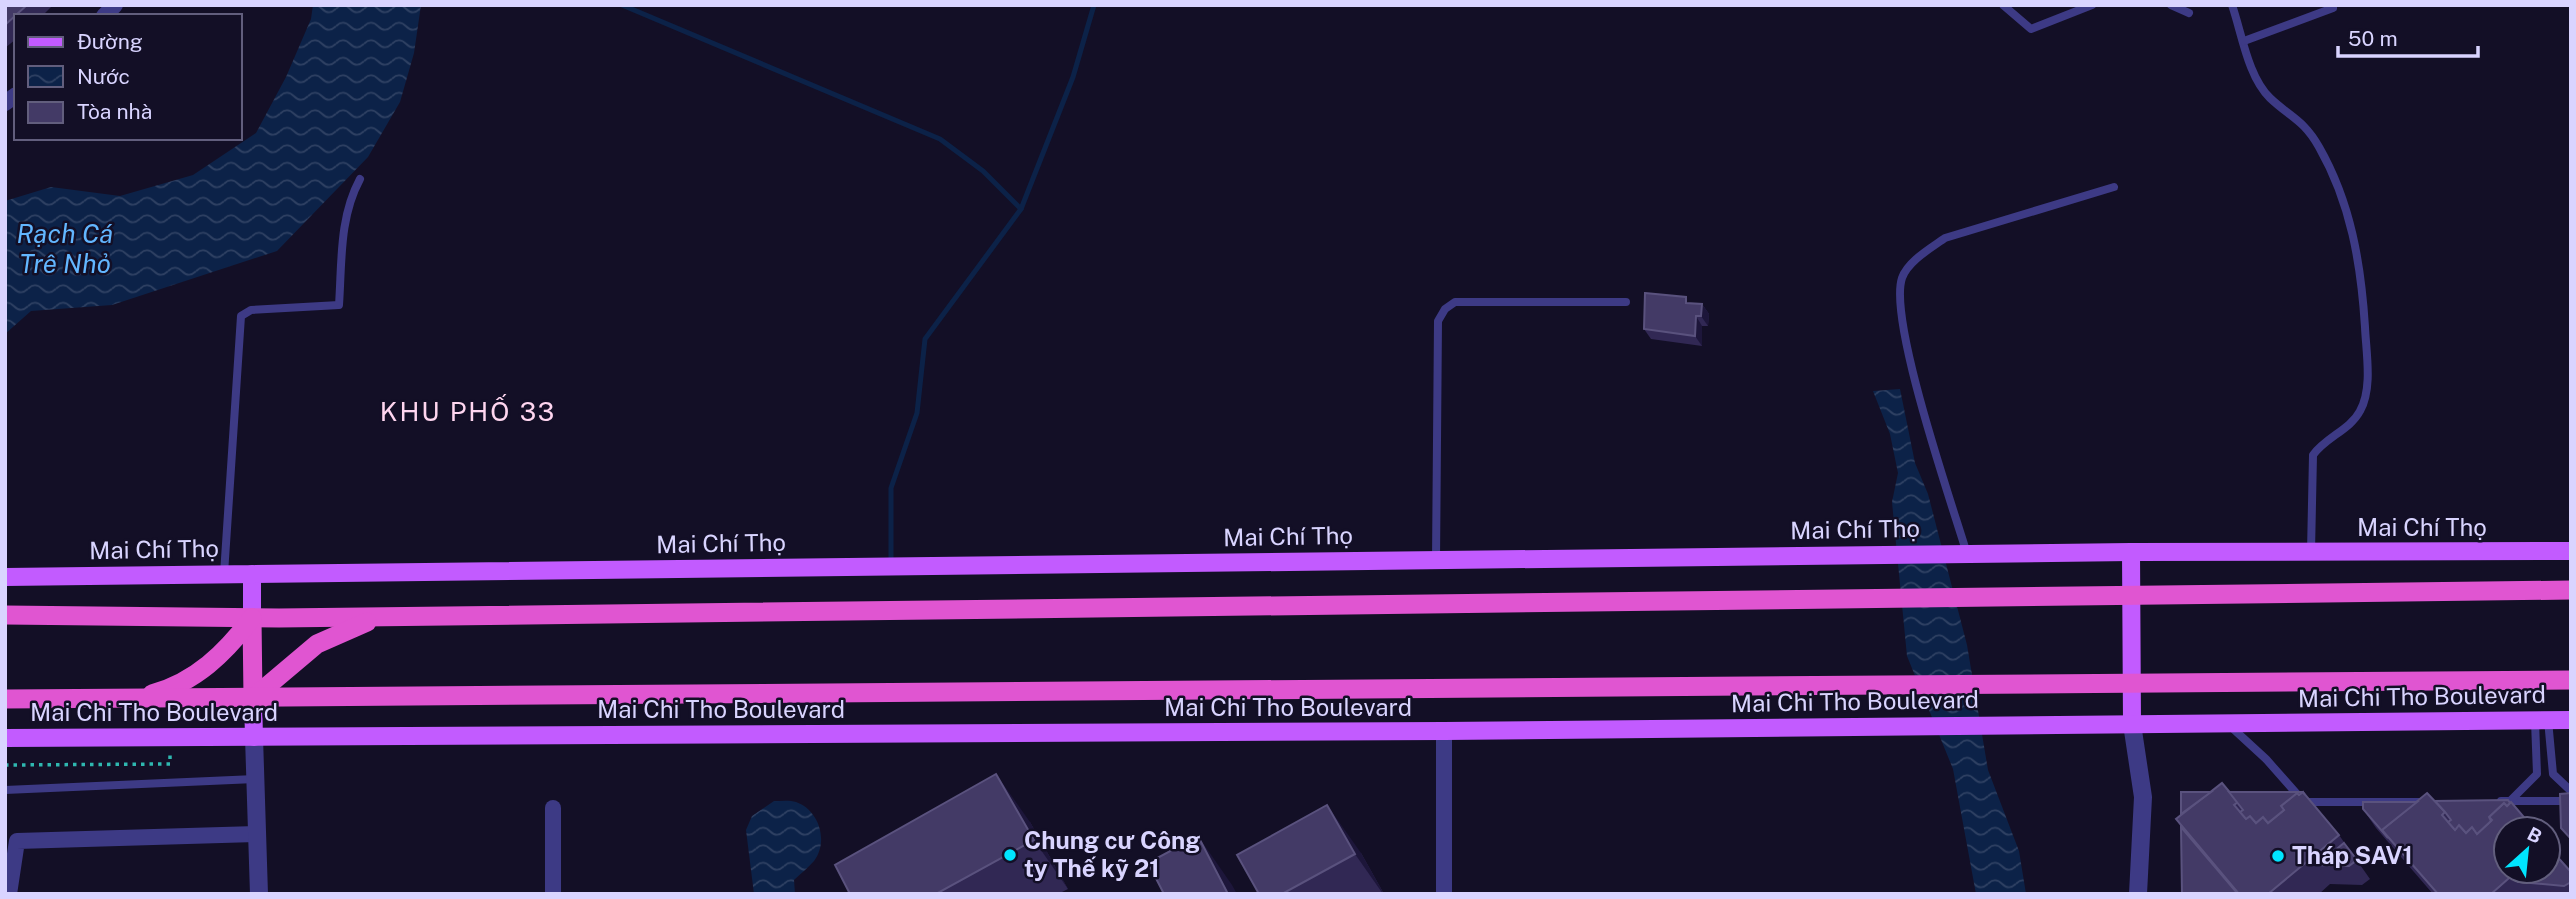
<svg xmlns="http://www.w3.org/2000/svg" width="2576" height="899" font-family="'Public Sans',sans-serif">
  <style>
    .water { fill: url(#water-waves) }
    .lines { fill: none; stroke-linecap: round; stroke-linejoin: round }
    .stream { stroke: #0c2248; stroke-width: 5 }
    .path { stroke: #2fb8b0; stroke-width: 3.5; stroke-dasharray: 3.5 5; stroke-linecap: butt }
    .service { stroke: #3d3a85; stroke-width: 8 }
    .minor { stroke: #3d3a85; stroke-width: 16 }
    .tertiary { stroke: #3d3a85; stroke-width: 18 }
    .primary { stroke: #c25bff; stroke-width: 18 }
    .trunk { stroke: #e055d1; stroke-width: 19 }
    .wall { fill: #312854 }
    .shaded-wall { fill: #1d163a }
    .building { fill: #433a66; stroke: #5a527e; stroke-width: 2 }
    .poi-dot { fill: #00e5ff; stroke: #130f26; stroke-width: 2.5 }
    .labels { text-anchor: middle; stroke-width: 5; stroke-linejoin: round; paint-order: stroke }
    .street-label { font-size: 24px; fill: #d9d4ff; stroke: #130f26 }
    .poi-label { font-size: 24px; font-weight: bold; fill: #d9d4ff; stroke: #130f26; text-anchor: start }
    .water-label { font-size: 26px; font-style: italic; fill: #62b6ff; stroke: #130f26 }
    .neighbourhood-label { font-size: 26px; letter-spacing: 2px; fill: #ffd6f0; stroke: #130f26 }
  </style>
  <defs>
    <pattern id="water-waves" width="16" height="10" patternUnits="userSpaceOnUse" patternTransform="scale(1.75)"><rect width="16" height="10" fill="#0c2248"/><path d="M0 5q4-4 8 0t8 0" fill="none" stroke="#2f4163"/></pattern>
  </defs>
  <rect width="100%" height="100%" fill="#130f26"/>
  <!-- water -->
  <g class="water">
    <path d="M313 5H421L414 53 400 102 368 157 277 251 112 305 31 311 5 334V201L51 187 120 196 193 175 256 133 286 77 311 19Z"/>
    <path d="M1900 389 1915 463 1928 494 1967 645 1988 770 2019 851 2026 894H1976L1953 769 1907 656 1892 502 1898 473 1890 434 1873 391Z"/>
    <path d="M774 801C781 801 790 800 796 802 819 810 829 841 814 861 808 868 800 874 794 880L795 894H754L746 830 752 816Z"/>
  </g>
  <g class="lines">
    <!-- stream -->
    <g class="stream">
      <path d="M622 5 940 139 983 171 1021 209"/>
      <path d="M891 562V488L917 413 925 339 1021 209 1073 77 1094 5"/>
    </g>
    <!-- path -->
    <path class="path" d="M5 765 170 764V753"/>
    <!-- service -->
    <g class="service">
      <path d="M2003 5 2031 29 2092 5"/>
      <path d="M2171 5 2189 13"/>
      <path d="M2232 5C2242 34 2248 77 2270 98 2290 117 2304 120 2319 147 2351 203 2361 264 2365 327 2366 352 2373 388 2360 411 2350 430 2326 437 2313 455L2311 552"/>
      <path d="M2244 41 2333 8"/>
      <path d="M1967 554C1952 504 1888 320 1902 278 1908 261 1931 248 1945 238L2114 187"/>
      <path d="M1436 560 1438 321 1445 309 1455 302H1626"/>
      <path d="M224 574 241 316 251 310 339 305C342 262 339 218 360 179"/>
      <path d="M2548 720 2553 774 2571 791"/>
      <path d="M2229 725 2266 759 2304 802H2422"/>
      <path d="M5 790 255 779"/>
      <path d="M2501 801H2571"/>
      <path d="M2510 801 2537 774 2535 721"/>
    </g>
    <!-- minor -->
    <g class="minor">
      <path d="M104 16 115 5"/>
      <path d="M5 103 16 95"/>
      <path d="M9 894 17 841 257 834"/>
      <path d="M553 894V808"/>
      <path d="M1444 894V731"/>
    </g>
    <!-- tertiary -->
    <g class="tertiary">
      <path d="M2132 724 2143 797 2138 894"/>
      <path d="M254 737 259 894"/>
    </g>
    <!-- primary -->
    <g class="primary">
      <path d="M2131 552 2132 724"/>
      <path d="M252 574V618"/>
      <path d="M5 577 2131 552 2571 551"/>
      <path d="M253 698 254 737"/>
      <path d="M5 738 1444 731 2571 720"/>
    </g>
    <!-- trunk -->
    <g class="trunk">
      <path d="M5 615 279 618 2571 590"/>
      <path d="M252 618 253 698"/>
      <path d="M152 694C196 682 225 653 252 618"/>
      <path d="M253 698 317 644 367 622"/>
      <path d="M5 699 2571 680"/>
    </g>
  </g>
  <!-- wall -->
  <g class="wall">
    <path d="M5 5H53L42 16H16V39L5 48Z"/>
    <path d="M1691 303 1702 304 1709 314 1708 326H1702V346L1651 339 1644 329Z"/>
    <path d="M2229 792 2339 835 2370 879 2362 885 2330 884 2319 894H2182L2181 827 2176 819Z"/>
    <path d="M2427 793 2506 871H2548V844L2571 872V894H2433L2376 828 2363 809 2417 802Z"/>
    <path d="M1030 822 1068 889 1058 894H850Z"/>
    <path d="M1361 853 1384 894H1259L1237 855Z"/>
  </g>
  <!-- shaded-wall -->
  <g class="shaded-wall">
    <path d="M1702 304 1709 314 1708 326 1701 316Z"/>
    <path d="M1696 316 1702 326V346L1695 336Z"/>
    <path d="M996 774 1030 822 1068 889 1034 840Z"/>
    <path d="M1327 805 1361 853 1384 894H1383L1355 854Z"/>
    <path d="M1198 836 1232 885 1237 894H1228Z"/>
  </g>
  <!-- building -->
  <g class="building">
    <path d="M5 5H27L5 25Z"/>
    <path d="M1645 293 1686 297V303L1702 304 1701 316H1696L1695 336 1644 329Z"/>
    <path d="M996 774 1034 840 936 894H850L835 865Z"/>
    <path d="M2222 783 2238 802 2234 805 2246 819 2250 816 2256 823 2263 817 2268 823 2284 810 2281 806 2297 793 2299 795 2303 792 2339 835 2268 894H2239L2176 819Z"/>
    <path d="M2181 792H2211L2181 814Z"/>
    <path d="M2229 792H2303L2305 795 2303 792 2299 795 2297 793 2281 806 2284 810 2268 823 2263 817 2256 823 2250 816 2246 819 2240 812 2243 810Z"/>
    <path d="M2427 793 2445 812 2442 815 2455 830 2459 825 2466 833 2472 827 2477 834 2492 820 2489 817 2504 803 2507 806 2511 802 2534 829H2506V871H2517L2491 894H2438L2382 830Z"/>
    <path d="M2571 793V839L2561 828 2560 794Z"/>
    <path d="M2508 800 2510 803 2507 806 2504 803 2489 817 2491 821 2477 834 2472 827 2466 833 2459 825 2455 830 2448 822 2451 820 2445 812 2435 801Z"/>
    <path d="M2363 802H2417L2382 830 2388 838 2363 809Z"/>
    <path d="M1327 805 1355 854 1282 894H1259L1237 855Z"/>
    <path d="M2181 827 2238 894H2182Z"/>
    <path d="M1198 836 1228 894H1164L1148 863Z"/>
    <path d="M2344 843 2357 860 2349 866 2317 865Z"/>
    <path d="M2553 852 2571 872V882L2564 886 2519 882 2532 871H2548V857Z"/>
  </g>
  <!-- markers -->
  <g class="poi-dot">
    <circle cx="1010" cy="855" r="7"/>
    <circle cx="2278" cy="856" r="7"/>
  </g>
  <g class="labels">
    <!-- street labels -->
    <g class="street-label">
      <text x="2422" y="536">Mai Chí Thọ</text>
      <text transform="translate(1855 530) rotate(-1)" y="8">Mai Chí Thọ</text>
      <text transform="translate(1288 537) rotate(-1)" y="8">Mai Chí Thọ</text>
      <text transform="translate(721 544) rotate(-1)" y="8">Mai Chí Thọ</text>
      <text transform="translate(154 550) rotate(-1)" y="8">Mai Chí Thọ</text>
      <text transform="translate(2422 697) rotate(-1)" y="8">Mai Chi Tho Boulevard</text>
      <text transform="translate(1855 702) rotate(-1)" y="8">Mai Chi Tho Boulevard</text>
      <text x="1288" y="716">Mai Chi Tho Boulevard</text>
      <text x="721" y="718">Mai Chi Tho Boulevard</text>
      <text x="154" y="721">Mai Chi Tho Boulevard</text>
    </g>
    <!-- poi labels -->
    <g class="poi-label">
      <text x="1024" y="849">Chung cư Công<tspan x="1024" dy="28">ty Thế kỹ 21</tspan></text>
      <text x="2292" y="864">Tháp SAV1</text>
    </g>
    <!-- water labels -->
    <g class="water-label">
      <text x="65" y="243">Rạch Cá<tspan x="65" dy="30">Trê Nhỏ</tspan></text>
    </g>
    <!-- neighbourhood labels -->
    <g class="neighbourhood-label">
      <text x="468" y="421">KHU PHỐ 33</text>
    </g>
  </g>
  <!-- border -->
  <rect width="2576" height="899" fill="none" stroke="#d9d4ff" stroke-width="14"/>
  <!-- legend -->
  <rect x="14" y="14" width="228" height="126" fill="#130f26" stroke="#625e7d" stroke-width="2"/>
  <rect x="28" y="37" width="35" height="10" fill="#c25bff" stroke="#625e7d" stroke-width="2"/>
  <text x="77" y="49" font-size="21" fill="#d9d4ff">Đường</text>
  <rect x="28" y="66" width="35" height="21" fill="url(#water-waves)" stroke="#625e7d" stroke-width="2"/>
  <text x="77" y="84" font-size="21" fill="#d9d4ff">Nước</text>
  <rect x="28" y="102" width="35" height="21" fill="#433a66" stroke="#625e7d" stroke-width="2"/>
  <text x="77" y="119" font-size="21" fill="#d9d4ff">Tòa nhà</text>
  <!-- north arrow -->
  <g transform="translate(2527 850) rotate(27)"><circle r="33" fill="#130f26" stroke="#625e7d" stroke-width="2"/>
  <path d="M0-5L12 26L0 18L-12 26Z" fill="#00e5ff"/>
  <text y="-10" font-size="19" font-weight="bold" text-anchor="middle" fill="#d9d4ff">B</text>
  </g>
  <!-- scale -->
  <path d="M2338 46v10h140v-10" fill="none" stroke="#d9d4ff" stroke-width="3.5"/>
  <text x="2348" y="46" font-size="21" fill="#d9d4ff" stroke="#130f26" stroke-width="5" paint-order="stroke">50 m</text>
</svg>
